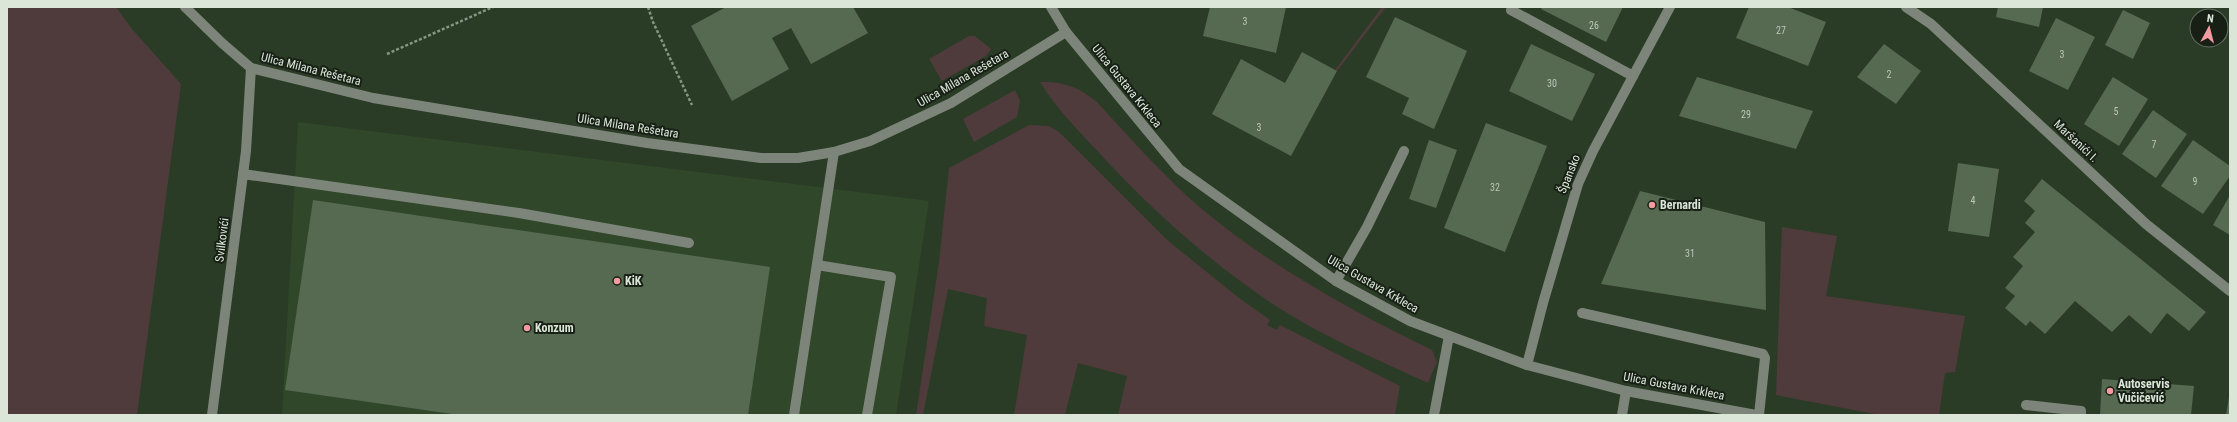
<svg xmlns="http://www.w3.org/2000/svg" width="2237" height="422" font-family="'Roboto Condensed',sans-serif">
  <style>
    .built { fill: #30472a }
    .green { fill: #4f3b3c }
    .building { fill: #566951 }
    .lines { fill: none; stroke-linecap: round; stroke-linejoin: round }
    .path { stroke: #879683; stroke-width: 2.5; stroke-dasharray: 3 2; stroke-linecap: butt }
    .minor { stroke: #7d857a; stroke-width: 10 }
    .poi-dot { fill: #f49aa1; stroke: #182016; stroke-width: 1.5 }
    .labels { text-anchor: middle; stroke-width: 4; stroke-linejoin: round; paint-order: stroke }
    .number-label { font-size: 10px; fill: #bac7b6 }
    .street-label { font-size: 12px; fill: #dbe6d8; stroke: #182016 }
    .poi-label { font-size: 12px; font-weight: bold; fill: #dbe6d8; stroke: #182016; text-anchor: start }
  </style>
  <rect width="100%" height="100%" fill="#2a3c25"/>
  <!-- built -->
  <path class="built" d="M298 122 929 201 896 415H282Z"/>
  <!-- green -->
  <g class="green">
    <path d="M11 7H116L132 29 181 84 137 415H7V9Z"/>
    <path d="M1382 7H1386L1337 71 1335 70Z"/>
    <path d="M969 36H975L991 49 986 56 942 81 929 59Z"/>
    <path d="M1040 82C1063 81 1079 87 1097 102 1131 139 1164 177 1203 210 1272 267 1351 311 1432 350L1437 362 1428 383C1378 360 1326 338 1279 308 1214 266 1155 213 1102 156 1080 132 1057 110 1040 82Z"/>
    <path d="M1015 90 1020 101 1017 117 974 142 963 119Z"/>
    <path d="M1029 125 1049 126 1059 132 1166 239 1239 298 1270 320 1267 325 1277 330 1280 325 1400 386 1395 415H1118L1127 376 1078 363 1065 415H1014L1027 335 984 326 987 298 948 289 923 415H916L939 262 949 168Z"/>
    <path d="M1782 227 1837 236 1826 296 1965 316 1955 372 1945 373 1939 415H1880L1776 395Z"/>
  </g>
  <!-- building -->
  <g class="building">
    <path d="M726 7H853L868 33 811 64 791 28 772 38 789 69 732 101 691 26Z"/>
    <path d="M1210 7H1286L1276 53 1203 36Z"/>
    <path d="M1542 7H1623L1606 42 1541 9Z"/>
    <path d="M1749 7H1788L1826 22 1808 66 1736 38Z"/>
    <path d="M1998 7H2043L2039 27 1996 17Z"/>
    <path d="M2123 10 2150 23 2133 59 2105 45Z"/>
    <path d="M1395 17 1467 51 1434 129 1402 114 1409 98 1366 77Z"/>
    <path d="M2056 18 2095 37 2068 90 2029 71Z"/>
    <path d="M1531 44 1595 74 1572 121 1509 91Z"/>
    <path d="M1884 44 1921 71 1896 104 1857 77Z"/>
    <path d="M1302 52 1337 71 1291 156 1212 114 1241 59 1285 83Z"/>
    <path d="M1697 77 1813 111 1796 149 1679 116Z"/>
    <path d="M2113 77 2148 99 2119 146 2084 124Z"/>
    <path d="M2153 110 2187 134 2156 178 2122 154Z"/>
    <path d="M1486 123 1547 146 1505 252 1444 228Z"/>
    <path d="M1429 140 1457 150 1436 208 1409 199Z"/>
    <path d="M2193 140 2230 166V176L2203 214 2161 186Z"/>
    <path d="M1958 163 1999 169 1989 237 1948 231Z"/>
    <path d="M2042 179 2206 312 2189 331 2167 313 2151 334 2129 315 2112 332 2075 301 2045 334 2030 321 2026 326 2005 308 2015 296 2005 288 2023 266 2013 257 2035 232 2025 223 2035 211 2024 201Z"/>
    <path d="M1640 191 1765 222 1766 310 1601 284Z"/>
    <path d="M2230 195V235L2213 225Z"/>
    <path d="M313 200 770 267 748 415H459L285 390Z"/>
    <path d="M2102 379 2194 386 2191 415H2100Z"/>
    <path d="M2229 397 2230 415H2226Z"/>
  </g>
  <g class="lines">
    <!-- path -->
    <g class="path">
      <path d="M648 7 653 22 692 105"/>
      <path d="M387 54 493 7"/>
    </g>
    <!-- minor -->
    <g class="minor">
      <path d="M185 7 222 43 251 68 373 98 647 143 761 158H798L834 152 870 141 951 103 1066 32"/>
      <path d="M1051 7 1066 32 1179 169 1336 281 1410 321 1527 365 1626 391 1756 415"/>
      <path d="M1512 7 1511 10 1633 76"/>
      <path d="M1906 7 1931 24 2146 224 2230 291"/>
      <path d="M243 174 519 213 689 243"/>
      <path d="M817 265 891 277 867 415"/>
      <path d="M1336 281 1367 227 1404 151"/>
      <path d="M1582 313 1763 354 1765 358 1759 415"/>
      <path d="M1527 365 1543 303 1578 184 1593 151 1670 7"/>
      <path d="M2026 405 2081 411V415"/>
      <path d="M212 415 246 151 251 68"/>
      <path d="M794 415 834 152"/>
      <path d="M1434 415 1449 336"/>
      <path d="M1622 415 1626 391"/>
    </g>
  </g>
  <!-- markers -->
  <g class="poi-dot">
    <circle cx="1652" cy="205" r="4"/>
    <circle cx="617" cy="281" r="4"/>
    <circle cx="527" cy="328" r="4"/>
    <circle cx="2110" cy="391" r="4"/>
  </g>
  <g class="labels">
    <!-- number labels -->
    <g class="number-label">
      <text x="1245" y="25">3</text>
      <text x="1594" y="29">26</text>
      <text x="1781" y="34">27</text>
      <text x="2062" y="58">3</text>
      <text x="1889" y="78">2</text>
      <text x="1552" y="87">30</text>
      <text x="2116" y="115">5</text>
      <text x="1746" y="118">29</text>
      <text x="1259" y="131">3</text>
      <text x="2154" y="148">7</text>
      <text x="2195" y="185">9</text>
      <text x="1495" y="191">32</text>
      <text x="1973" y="204">4</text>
      <text x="1690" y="257">31</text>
    </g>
    <!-- street labels -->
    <g class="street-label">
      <text transform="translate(311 69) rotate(14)" y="4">Ulica Milana Rešetara</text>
      <text transform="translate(963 78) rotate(-30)" y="4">Ulica Milana Rešetara</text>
      <text transform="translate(1127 86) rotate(51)" y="4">Ulica Gustava Krkleca</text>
      <text transform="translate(628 126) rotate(9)" y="4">Ulica Milana Rešetara</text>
      <text transform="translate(2076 141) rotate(43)" y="4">Maršanići I.</text>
      <text transform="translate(1569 174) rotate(-68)" y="4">Špansko</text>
      <text transform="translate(222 240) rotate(-83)" y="4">Svilkovići</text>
      <text transform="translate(1373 284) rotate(30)" y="4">Ulica Gustava Krkleca</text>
      <text transform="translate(1674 386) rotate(11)" y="4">Ulica Gustava Krkleca</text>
    </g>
    <!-- poi labels -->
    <g class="poi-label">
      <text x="1660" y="209">Bernardi</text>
      <text x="625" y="285">KiK</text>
      <text x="535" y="332">Konzum</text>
      <text x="2118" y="388">Autoservis<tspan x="2118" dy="14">Vučičević</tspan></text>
    </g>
  </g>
  <!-- border -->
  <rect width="2237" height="422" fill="none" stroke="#dbe6d8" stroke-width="16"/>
  <!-- north arrow -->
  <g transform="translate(2209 28) rotate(7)"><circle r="19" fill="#182016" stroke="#666f64"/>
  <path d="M0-3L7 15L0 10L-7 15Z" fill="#f49aa1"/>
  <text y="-6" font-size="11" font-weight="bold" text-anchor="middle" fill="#dbe6d8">N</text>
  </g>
</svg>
